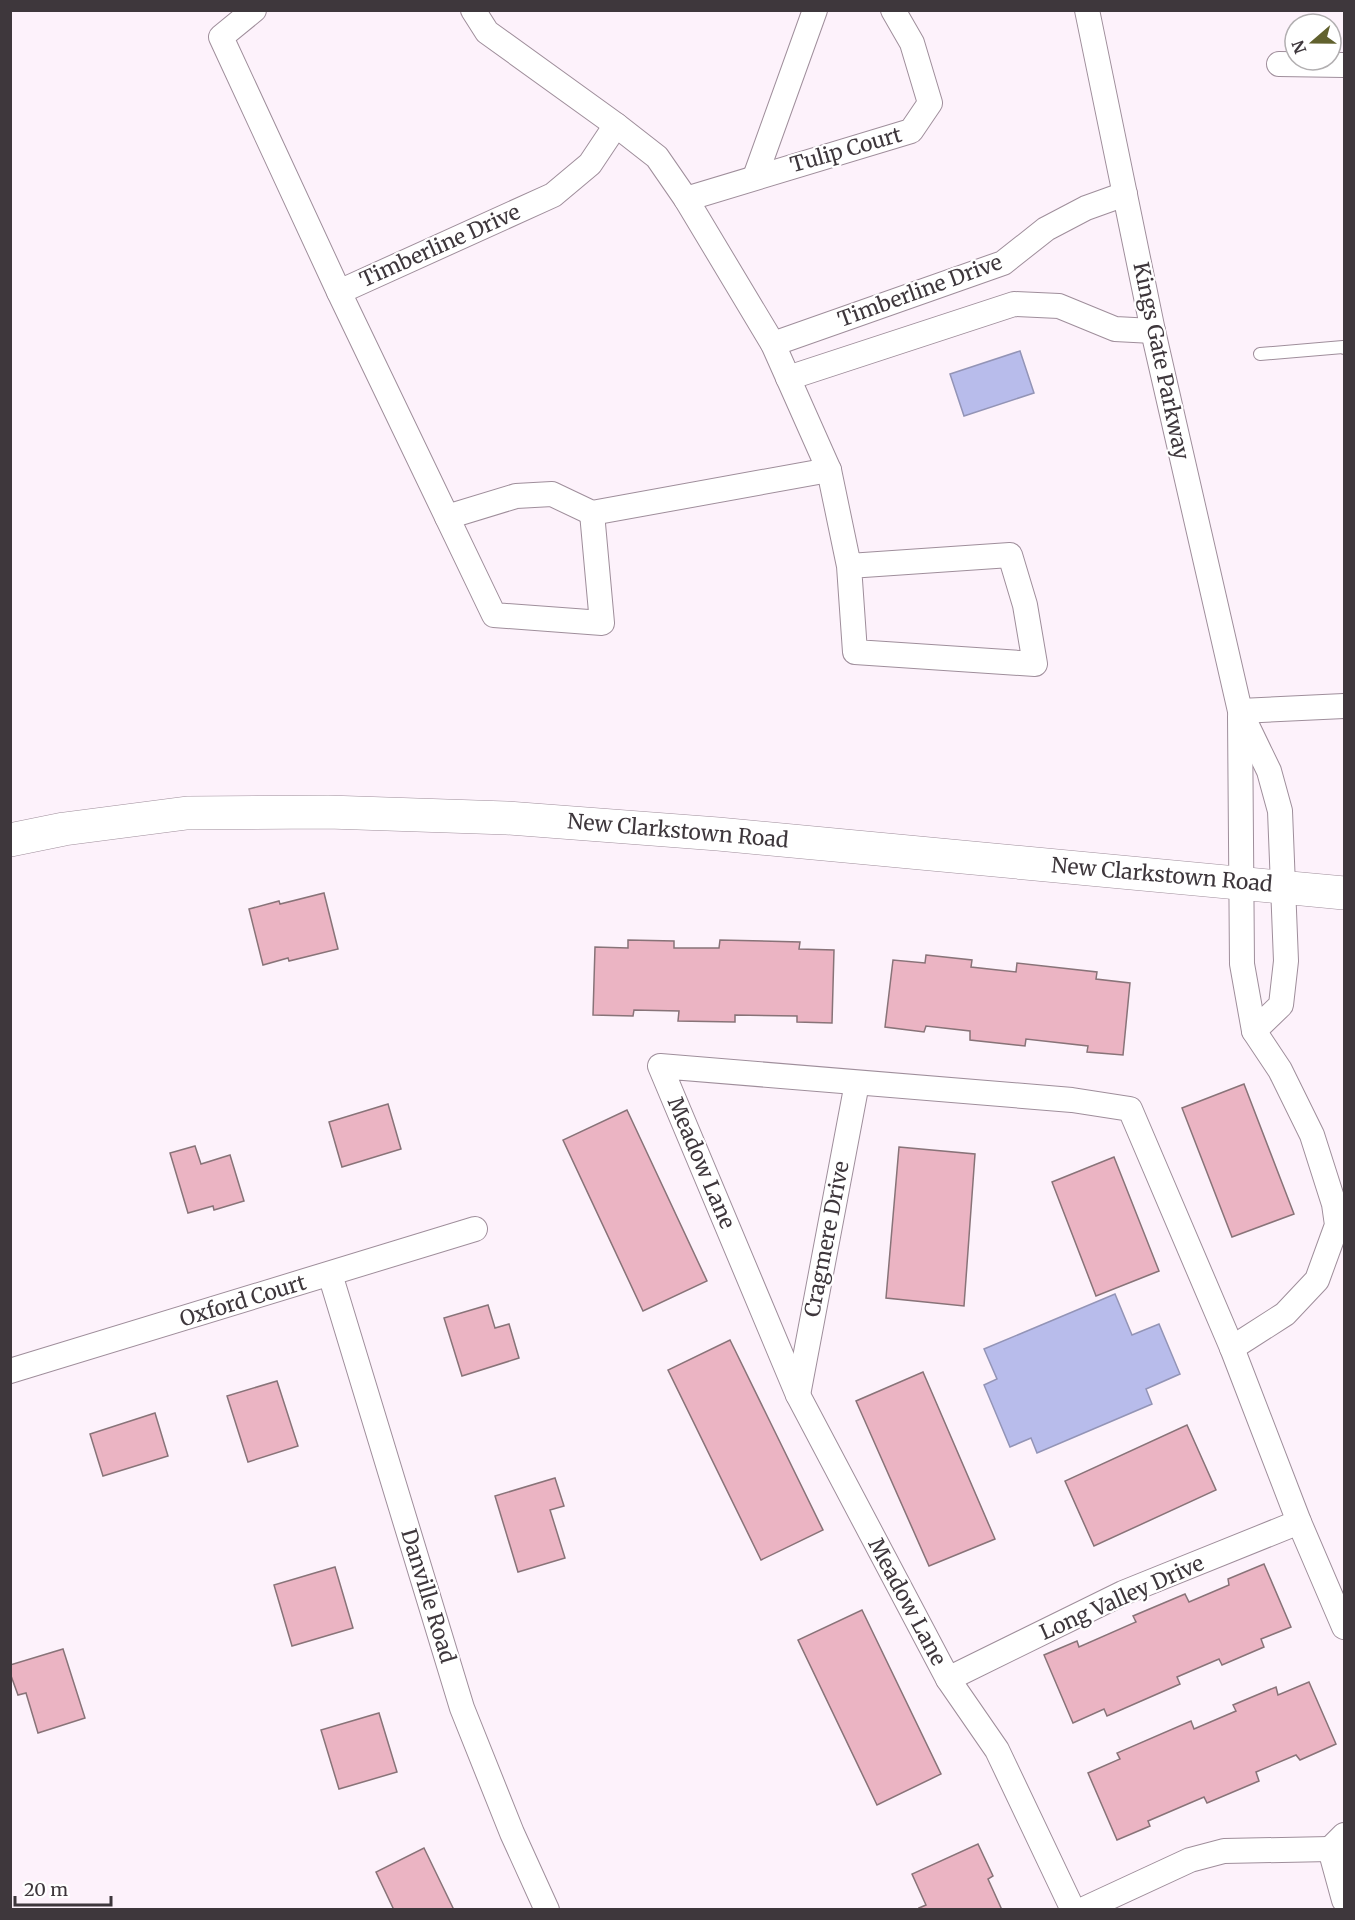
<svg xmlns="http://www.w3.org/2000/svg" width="1355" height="1920" font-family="Merriweather,serif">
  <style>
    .water { fill: #b8bceb; stroke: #9394b6; stroke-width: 1.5 }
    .building { fill: #ebb4c3; stroke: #887378; stroke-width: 1.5 }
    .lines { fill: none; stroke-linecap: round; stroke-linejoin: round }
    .lane-casing { stroke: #9f8e9b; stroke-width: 14 }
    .street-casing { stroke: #9f8e9b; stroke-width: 26 }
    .secondary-casing { stroke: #9f8e9b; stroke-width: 34 }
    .lane { stroke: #fff; stroke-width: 12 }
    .street { stroke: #fff; stroke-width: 24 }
    .secondary { stroke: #fff; stroke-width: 33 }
    .labels { text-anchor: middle; stroke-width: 4.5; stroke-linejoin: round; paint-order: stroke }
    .street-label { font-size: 21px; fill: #3e373c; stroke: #fff }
  </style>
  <rect width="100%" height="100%" fill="#fdf2fb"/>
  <!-- water -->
  <g class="water">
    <path d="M1020 351 1034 393 964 416 950 374Z"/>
    <path d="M1115 1294 1132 1335 1159 1324 1180 1374 1146 1389 1152 1404 1037 1453 1031 1438 1010 1447 984 1385 997 1379 984 1349Z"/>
  </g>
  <!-- building -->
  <g class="building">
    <path d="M324 893 338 949 289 961 288 958 263 965 249 909 279 901 280 904Z"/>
    <path d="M628 940 674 941V948H719L720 940 800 942 799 949 834 950 832 1023 797 1022V1016L735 1015V1022L678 1021 679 1011 634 1010 633 1016 593 1015 595 947 628 948Z"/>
    <path d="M926 955 972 960 971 967 1016 972 1017 963 1097 972 1096 979 1130 983 1123 1055 1087 1052 1088 1046 1026 1039 1025 1046 970 1040V1031L926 1026 924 1032 885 1027 893 960 925 963Z"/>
    <path d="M1244 1084 1294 1214 1232 1237 1182 1108Z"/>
    <path d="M388 1104 401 1149 342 1167 329 1122Z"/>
    <path d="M627 1110 707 1281 643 1311 563 1140Z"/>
    <path d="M195 1146 201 1164 230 1155 244 1201 214 1210 213 1206 188 1213 170 1153Z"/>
    <path d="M899 1147 975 1154 964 1306 886 1298Z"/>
    <path d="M1114 1157 1159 1271 1096 1296 1052 1182Z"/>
    <path d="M488 1305 495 1328 509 1324 519 1358 462 1376 444 1318Z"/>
    <path d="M730 1340 823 1530 761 1560 668 1370Z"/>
    <path d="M923 1372 995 1539 929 1566 856 1401Z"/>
    <path d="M277 1381 298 1446 248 1462 227 1396Z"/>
    <path d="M155 1413 168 1456 103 1476 90 1434Z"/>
    <path d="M1187 1425 1216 1490 1094 1546 1065 1481Z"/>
    <path d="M555 1478 564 1506 550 1510 565 1558 518 1572 495 1496Z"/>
    <path d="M1264 1564 1291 1627 1261 1639 1264 1647 1222 1665 1219 1659 1177 1677 1180 1684 1107 1716 1104 1709 1073 1723 1044 1655 1077 1641 1079 1647 1136 1622 1133 1616 1185 1594 1189 1602 1229 1585 1228 1579Z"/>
    <path d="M335 1567 353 1628 292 1646 274 1585Z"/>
    <path d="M862 1610 941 1774 877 1805 798 1640Z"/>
    <path d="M63 1649 85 1718 38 1733 26 1693 18 1695 10 1673V1665Z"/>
    <path d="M1309 1682 1336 1744 1300 1760 1296 1755 1256 1772 1259 1781 1207 1803 1204 1797 1148 1821 1150 1826 1117 1840 1088 1773 1120 1759 1117 1753 1191 1721 1194 1729 1236 1711 1233 1705 1276 1687 1278 1695Z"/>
    <path d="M379 1713 397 1772 339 1789 321 1730Z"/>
    <path d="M978 1844 993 1876 988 1879 1002 1910H920L919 1908 926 1905 912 1874Z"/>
    <path d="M424 1848 454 1910H394L376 1872Z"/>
  </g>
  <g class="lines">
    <!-- lane casing -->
    <g class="lane-casing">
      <path id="lane" d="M1260 354 1343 347 1344 348"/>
    </g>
    <!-- street casing -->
    <g class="street-casing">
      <g id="street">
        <path d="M254 10 221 37 339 292 494 615 602 623 592 513"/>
        <path d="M473 10 487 32 616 125 657 157 686 199 773 344 829 470 849 566 855 652 1035 664 1025 605 1010 555 849 566"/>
        <path d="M1087 10 1153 331 1240 711 1269 771 1280 811 1286 961 1281 1005 1254 1031"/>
        <path d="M1279 64 1344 65"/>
        <path d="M755 177 815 10"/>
        <path d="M686 199 911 131 930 103 912 43 893 10"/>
        <path d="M339 292 553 195 590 164 616 125"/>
        <path d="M773 344 1003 263 1046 229 1086 208 1125 194"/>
        <path d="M788 378 1014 304 1059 306 1115 329 1153 331"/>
        <path d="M447 517 516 496 552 494 592 513 829 470"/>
        <path d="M1240 711 1344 706"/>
        <path d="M330 1274 462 1708 512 1833 547 1910"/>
        <path d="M1232 1348 1285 1314 1317 1280 1337 1225 1334 1204 1312 1135 1280 1070 1254 1031 1242 964 1240 717"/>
        <path d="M10 1371 475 1229"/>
        <path d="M798 1395 857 1083"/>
        <path d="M948 1679 1123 1593 1299 1522"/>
        <path d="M1344 1835 1330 1849 1344 1900"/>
        <path d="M1073 1910 997 1750 948 1679 798 1395 660 1066 1072 1100 1130 1109 1232 1348 1299 1522 1344 1627"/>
        <path d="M1082 1910 1190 1860 1224 1851 1330 1849"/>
      </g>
    </g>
    <!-- secondary casing -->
    <g class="secondary-casing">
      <path id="secondary" d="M10 840 64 829 187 813 328 812 507 818 718 834 1344 893"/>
    </g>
    <!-- lane -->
    <use href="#lane" class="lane"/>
    <!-- street -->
    <use href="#street" class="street"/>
    <!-- secondary -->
    <use href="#secondary" class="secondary"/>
  </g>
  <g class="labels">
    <!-- street labels -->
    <g class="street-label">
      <text transform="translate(846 150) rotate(-16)" y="7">Tulip Court</text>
      <text transform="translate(440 246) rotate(-24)" y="7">Timberline Drive</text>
      <text transform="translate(920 291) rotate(-20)" y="7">Timberline Drive</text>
      <text transform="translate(1161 361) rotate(78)" y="7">Kings Gate Parkway</text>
      <text transform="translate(678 831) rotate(5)" y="7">New Clarkstown Road</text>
      <text transform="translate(1162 875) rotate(5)" y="7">New Clarkstown Road</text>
      <text transform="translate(701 1163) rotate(67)" y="7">Meadow Lane</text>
      <text transform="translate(827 1239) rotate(-79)" y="7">Cragmere Drive</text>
      <text transform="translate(243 1301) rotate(-17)" y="7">Oxford Court</text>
      <text transform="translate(428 1596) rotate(73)" y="7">Danville Road</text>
      <text transform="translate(1122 1598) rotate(-24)" y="7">Long Valley Drive</text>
      <text transform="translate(907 1602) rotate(62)" y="7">Meadow Lane</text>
    </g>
  </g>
  <!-- border -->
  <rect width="1355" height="1920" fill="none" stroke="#3e373c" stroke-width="24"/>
  <!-- north arrow -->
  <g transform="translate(1313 42) rotate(250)"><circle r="28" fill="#ffffff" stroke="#b2afb1" stroke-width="1.5"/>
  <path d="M0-4.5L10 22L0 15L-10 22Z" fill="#61612e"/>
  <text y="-9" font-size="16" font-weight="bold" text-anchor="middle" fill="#3e373c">N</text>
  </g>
  <!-- scale -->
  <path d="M15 1896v9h96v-9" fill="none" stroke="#3e373c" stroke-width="3"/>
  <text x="24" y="1896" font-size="18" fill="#3e373c" stroke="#ffffff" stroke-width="4.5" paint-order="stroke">20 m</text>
</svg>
